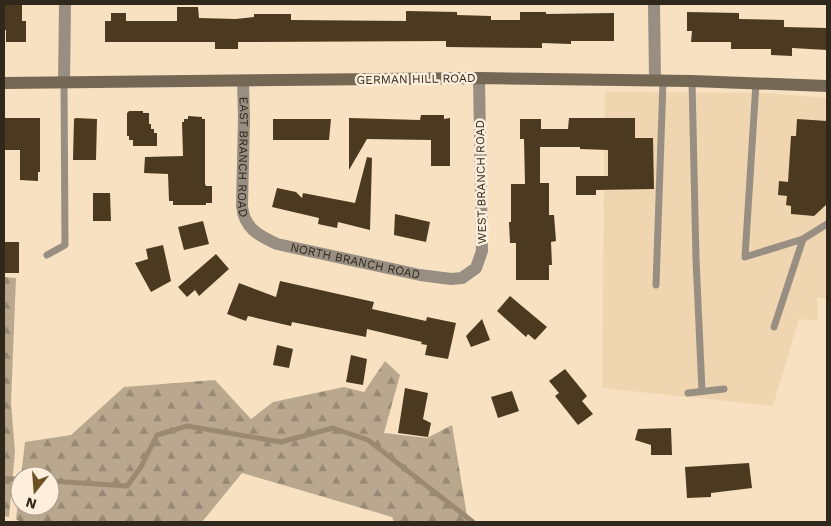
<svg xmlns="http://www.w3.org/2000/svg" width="831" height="526" font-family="'Work Sans',sans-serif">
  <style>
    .built { fill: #f0d6b0 }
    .forest { fill: url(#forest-firs) }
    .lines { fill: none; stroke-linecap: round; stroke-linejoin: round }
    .stream { stroke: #9b8a72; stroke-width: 5 }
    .building { fill: #4b3a1f }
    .lane { stroke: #988f82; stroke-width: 7 }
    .street { stroke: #988f82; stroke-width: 12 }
    .secondary { stroke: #746754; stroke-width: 12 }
    .labels { text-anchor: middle; stroke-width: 5; stroke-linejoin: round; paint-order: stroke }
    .street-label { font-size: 12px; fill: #31281c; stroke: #fdefdc }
  </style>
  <defs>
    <pattern id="forest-firs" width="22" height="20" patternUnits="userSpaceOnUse" patternTransform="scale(1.25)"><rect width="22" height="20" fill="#b9a88e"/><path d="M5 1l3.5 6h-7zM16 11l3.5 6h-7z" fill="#978973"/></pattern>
  </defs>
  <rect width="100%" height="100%" fill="#f7e1c1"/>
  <!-- built -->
  <path class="built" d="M605 92 767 93 827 98V298H817L818 321 799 319 773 406 602 388Z"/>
  <!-- forest -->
  <g class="forest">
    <path d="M4 277 16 278 11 403 15 452 9 517 4 516Z"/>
    <path d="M385 361 400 375 384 433 427 438 452 425 468 522H394L392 517 242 473 202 522H20L16 519 20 486V506H50V476H21L25 442 71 435 124 387 215 380 251 419 273 402 344 387 364 392Z"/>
  </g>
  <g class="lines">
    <!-- stream -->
    <g class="stream">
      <path d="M4 479H20"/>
      <path d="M50 481 127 486 141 467 157 435 187 426 281 442 333 428 368 440 473 522"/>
    </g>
  </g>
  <!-- building -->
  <g class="building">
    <path d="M4 4H22V21H26V42H6V30H4Z"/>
    <path d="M177 7H198L199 18 236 19 254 17V14H291V20L406 21V11L457 12V15L491 16V20H520V12H546V14L614 13V41H571V44L542 43V48L446 47V41L238 42V49H215V42H105V21H111V13H126V21H177Z"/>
    <path d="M687 12 739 13V19L784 20V27L827 28V50L792 48V56L771 55V49H731V42H691L692 31H687Z"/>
    <path d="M129 111H143V113H149V124H151V129H154V133H157V146H133V140H129V136H127V113Z"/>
    <path d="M421 115H444V119L450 118V166H431V140L367 139 349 170V118L420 120Z"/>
    <path d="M188 116 202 117V119H205V184L206 186H212V203H206V205H173V201H169L168 174 144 173 145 157 183 156 182 122H184V119H188Z"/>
    <path d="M4 118H40V172H38V181L20 180V150H4Z"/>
    <path d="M76 118 97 119 96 160H73L74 119Z"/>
    <path d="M569 118H635V138H653L654 189 596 190V195H576V176H608V150L580 149V147H540V183H549V215H554L556 241 551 242 552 265H549V280H516V243H510L509 222H511V184H525L524 139H520V119H541V129H568Z"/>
    <path d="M273 119H331L329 140H273Z"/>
    <path d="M797 119 827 121V204L814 216 791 214V206L786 205 787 196 778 195 779 181 788 182 791 136H796Z"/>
    <path d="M367 157 372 158 370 230 338 222 337 228 318 224 319 218 272 207 277 188 296 192 302 198 303 193 355 203Z"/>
    <path d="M93 193H110L111 221H93Z"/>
    <path d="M395 214 430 222 426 242 394 235Z"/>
    <path d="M203 221 209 244 184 250 178 227Z"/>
    <rect x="4" y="242" width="15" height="31"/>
    <path d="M163 245 171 281 151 292 135 263 148 259 146 249Z"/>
    <path d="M216 254 229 269 199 296 195 290 187 297 178 287Z"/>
    <path d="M280 281 374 302 372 309 426 321 427 317 456 323 448 359 425 355 427 345 421 344 422 342 367 329 366 337 292 322 291 326 248 316 246 321 227 314 239 283 276 297Z"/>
    <path d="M510 296 547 327 535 340 528 334 526 337 497 311Z"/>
    <path d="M482 319 490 340 471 347 466 336Z"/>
    <path d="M277 345 293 349 289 368 273 365Z"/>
    <path d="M351 355 367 359 363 385 346 382Z"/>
    <path d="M565 369 587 396 582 401 593 414 578 425 555 396 559 393 549 381Z"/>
    <path d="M405 388 428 393 423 419 431 423 428 437 398 433Z"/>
    <path d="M512 391 519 411 498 418 491 397Z"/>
    <path d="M671 428 672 455H651V445L635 440 638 429Z"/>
    <path d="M749 463 752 488 711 493V497L687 498 685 467Z"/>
  </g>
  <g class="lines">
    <!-- lane -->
    <g class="lane">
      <path d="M692 81 696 259 702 391"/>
      <path d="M756 83 745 257 803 239 774 327"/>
      <path d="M803 239 827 224"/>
      <path d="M47 255 65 245 64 83"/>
      <path d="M656 285 663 81"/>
      <path d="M688 393 724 389"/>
    </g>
    <!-- street -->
    <g class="street">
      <path d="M654 4 655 80"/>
      <path id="s1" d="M243 81 244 118 242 206C244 228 259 236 277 244L420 275 451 279 462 278 476 268 482 251 479 78"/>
      <path d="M64 83 65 4"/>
    </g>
    <!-- secondary -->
    <path class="secondary" d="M4 83 479 78 692 81 827 86"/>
  </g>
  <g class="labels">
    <!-- street labels -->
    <g class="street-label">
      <text transform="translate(416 79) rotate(-1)" y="4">GERMAN HILL ROAD</text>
      <text dy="4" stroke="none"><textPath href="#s1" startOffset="76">EAST BRANCH ROAD</textPath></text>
      <text transform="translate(481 182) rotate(-91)" y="4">WEST BRANCH ROAD</text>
      <text dy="4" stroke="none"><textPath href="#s1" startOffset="260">NORTH BRANCH ROAD</textPath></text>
    </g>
  </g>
  <!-- border -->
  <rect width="831" height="526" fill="none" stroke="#31281c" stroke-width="10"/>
  <!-- north arrow -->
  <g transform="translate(35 491) rotate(197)"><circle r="24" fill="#fdefdc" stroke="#ab9f8f"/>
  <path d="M0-4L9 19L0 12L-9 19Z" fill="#6c5023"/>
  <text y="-8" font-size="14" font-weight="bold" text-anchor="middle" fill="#31281c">N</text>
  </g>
</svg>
